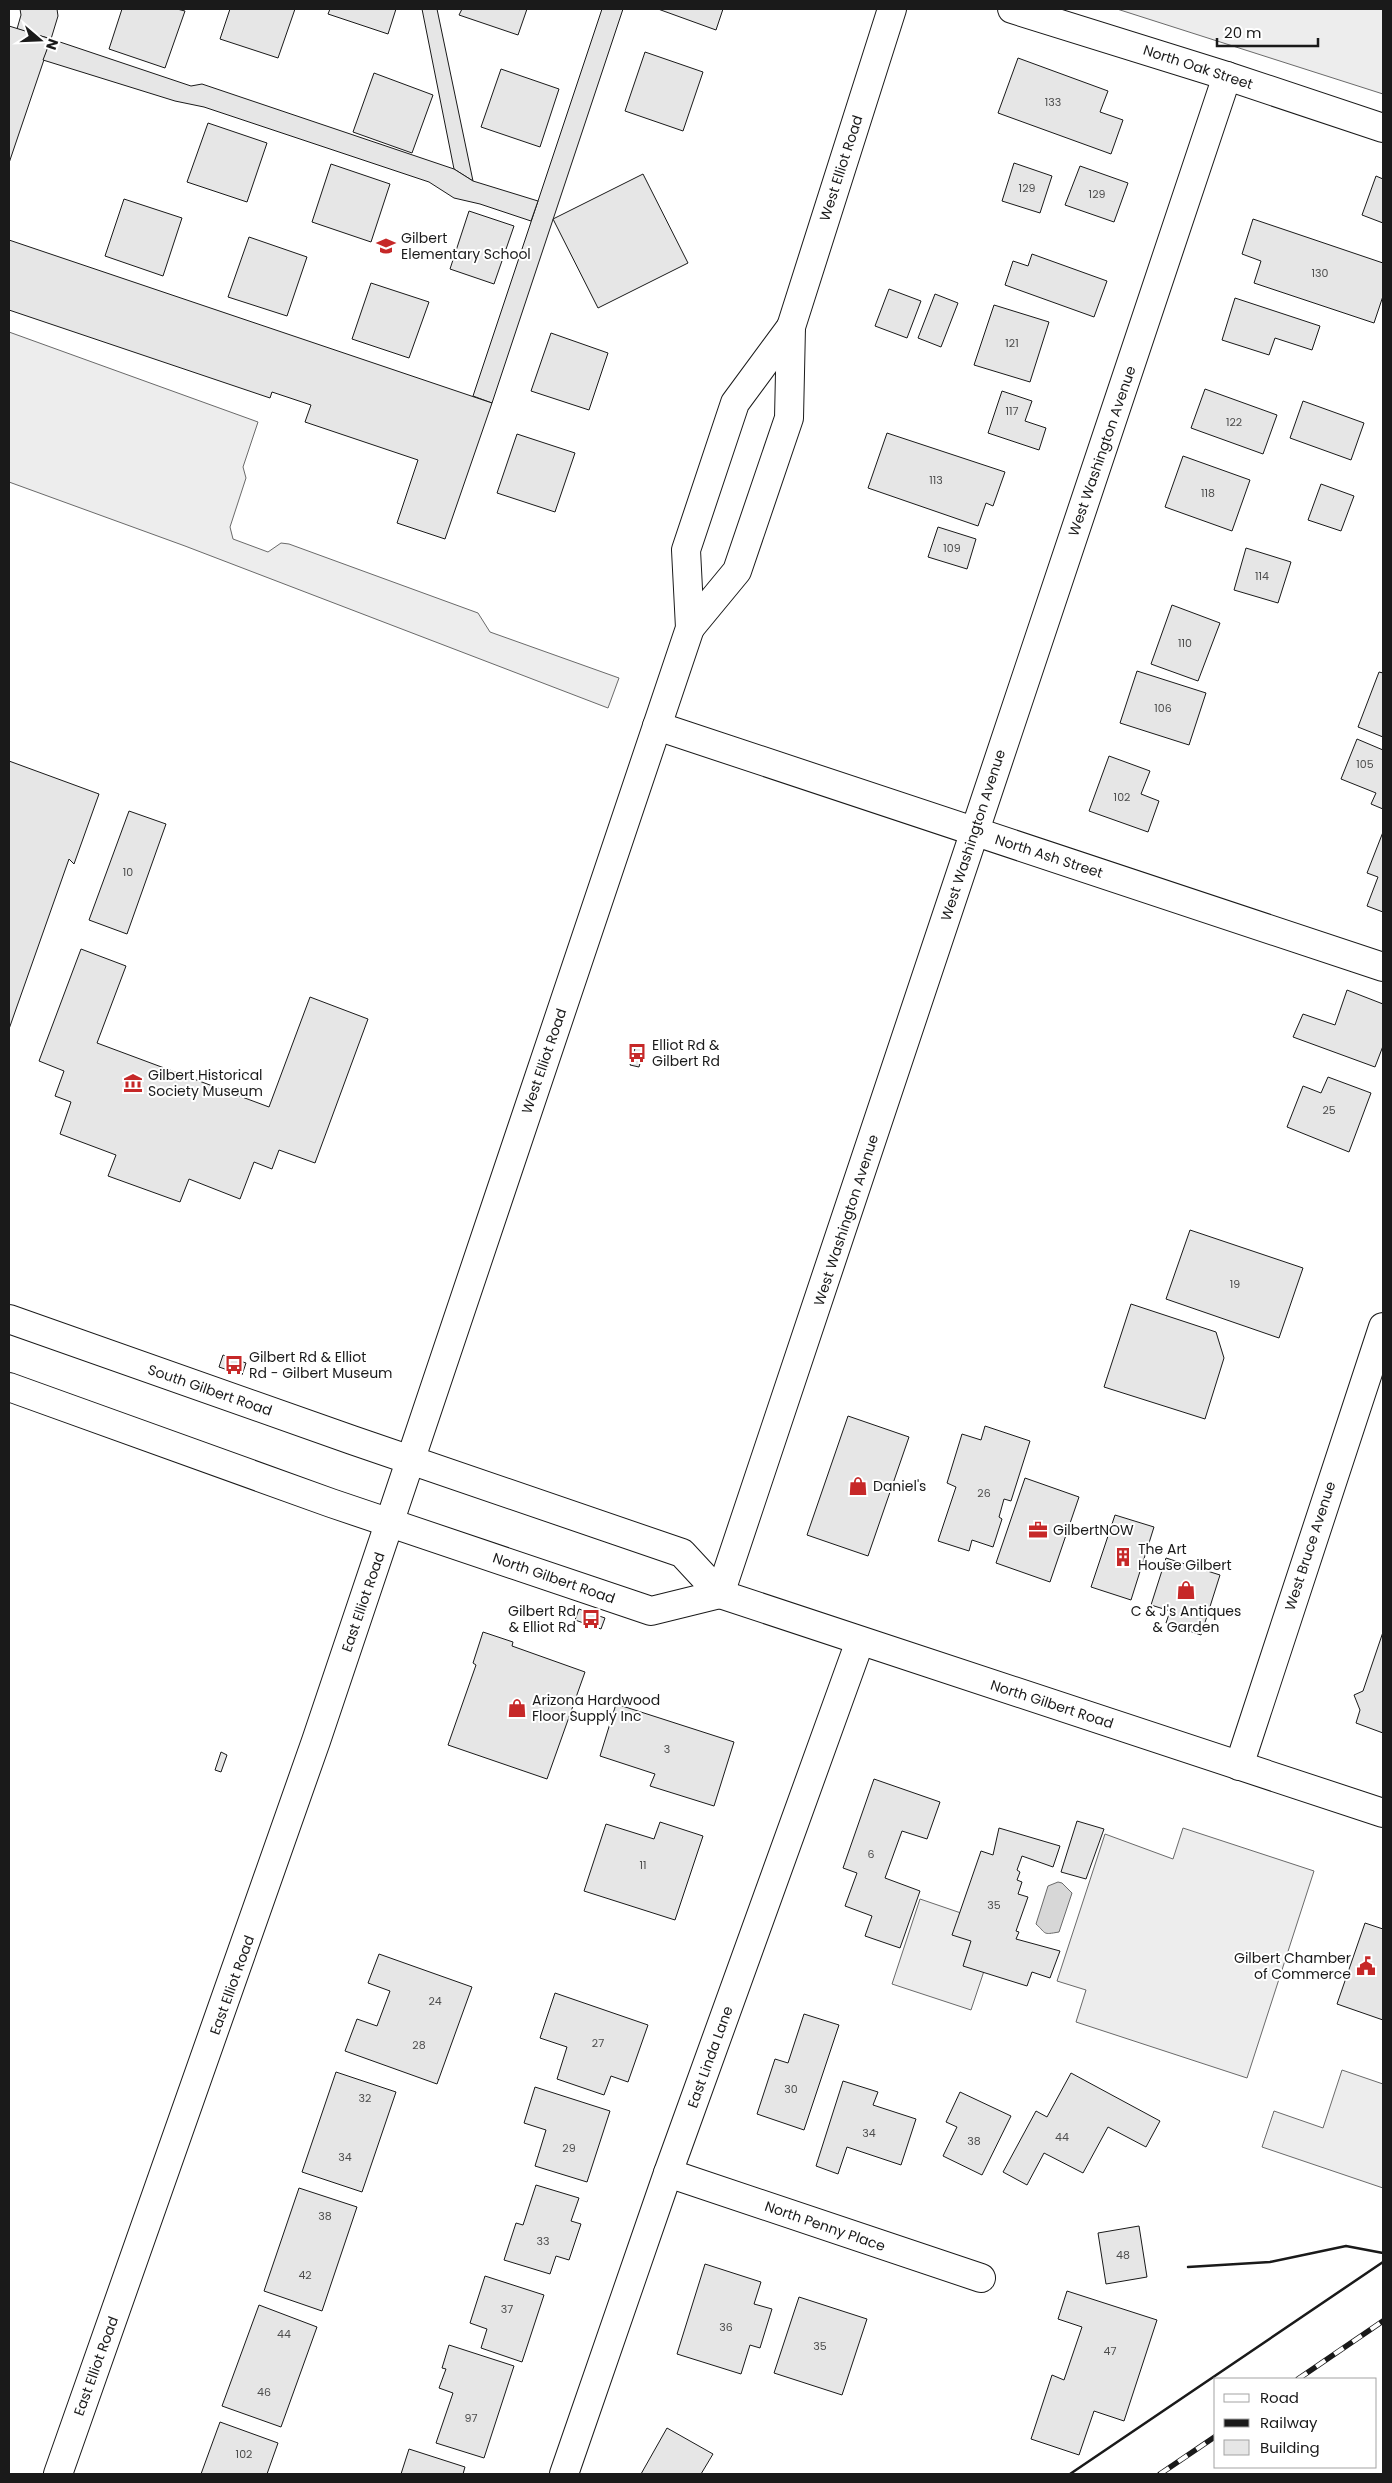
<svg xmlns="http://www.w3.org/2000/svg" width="1392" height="2483" font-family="Poppins,sans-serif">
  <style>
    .built { fill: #ededed; stroke: #6a6a6a }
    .water { fill: #d7d7d7; stroke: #6a6a6a }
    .building { fill: #e6e6e6; stroke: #1a1a1a }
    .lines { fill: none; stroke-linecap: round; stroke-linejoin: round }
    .minor-casing { stroke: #1a1a1a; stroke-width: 30 }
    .secondary-casing { stroke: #1a1a1a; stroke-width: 30 }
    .primary-casing { stroke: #1a1a1a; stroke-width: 30 }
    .minor { stroke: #fff; stroke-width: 28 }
    .secondary { stroke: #fff; stroke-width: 28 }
    .primary { stroke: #fff; stroke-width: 28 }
    .rail-casing { stroke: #1a1a1a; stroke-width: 5.5 }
    .rail { stroke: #fff; stroke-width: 4; stroke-dasharray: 11; stroke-linecap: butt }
    .wall { stroke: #1a1a1a; stroke-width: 2.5 }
    .labels { text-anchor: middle; stroke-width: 4; stroke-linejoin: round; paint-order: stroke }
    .number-label { font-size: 11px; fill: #4d4d4d }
    .street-label { font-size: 14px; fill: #1a1a1a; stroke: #fff }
    .poi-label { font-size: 14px; fill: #1a1a1a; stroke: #fff; text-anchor: start }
  </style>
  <rect width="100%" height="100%" fill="#fff"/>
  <!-- built -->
  <g class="built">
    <path d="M1117 9H1383V94Z"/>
    <path d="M9 332 258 422 243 467 246 478 230 527 233 539 268 552 281 543 289 544 478 613 490 632 619 678 608 708 185 546 9 482Z"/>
    <path d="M1183 1828 1314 1871 1247 2078 1076 2022 1086 1990 1057 1981 1105 1834 1173 1859Z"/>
    <path d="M920 1899 999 1926 971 2010 892 1984Z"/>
    <path d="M1342 2070 1383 2084V2188L1262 2147 1274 2111 1323 2128Z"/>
  </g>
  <!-- water -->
  <path class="water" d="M1058 1882 1062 1883 1072 1893 1059 1932C1042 1935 1047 1934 1036 1924L1048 1886Z"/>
  <!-- building -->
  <g class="building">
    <path d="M20 9H57L58 16 51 39 17 29 21 15Z"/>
    <path d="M122 9H177L185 11 165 68 109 49Z"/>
    <path d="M230 9H295L278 58 220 39Z"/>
    <path d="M330 9H396L388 34 328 14Z"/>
    <path d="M422 9H437L473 181 454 169Z"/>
    <path d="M462 9H527L518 35 459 15Z"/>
    <path d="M602 9H623L492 403 473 396Z"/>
    <path d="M658 9H723L716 30Z"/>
    <path d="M9 26 51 39 9 163Z"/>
    <path d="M51 39 191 86 202 84 454 169 473 181 538 201 531 221 480 204 454 198 429 182 204 107 175 101 43 60Z"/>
    <path d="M645 52 703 72 683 131 625 111Z"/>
    <path d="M1018 58 1108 91 1100 112 1123 120 1111 154 998 113Z"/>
    <path d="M501 69 559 89 540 147 481 127Z"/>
    <path d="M374 73 433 95 412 153 353 132Z"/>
    <path d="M208 123 267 143 247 202 187 182Z"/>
    <path d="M1014 163 1052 176 1040 213 1002 201Z"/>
    <path d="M331 164 390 184 371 242 312 222Z"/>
    <path d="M1080 166 1128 183 1114 222 1065 205Z"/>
    <path d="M643 174 688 263 598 308 553 219Z"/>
    <path d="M1376 176 1383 179V223L1362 215Z"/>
    <path d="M124 199 182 218 163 276 105 256Z"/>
    <path d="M469 211 514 226 494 284 450 269Z"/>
    <path d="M1253 219 1383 263V296L1374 323 1254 283 1261 261 1242 254Z"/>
    <path d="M249 237 307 257 287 316 228 297Z"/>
    <path d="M9 240 492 403 445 539 397 523 418 460 305 422 311 405 272 392 270 398 9 310Z"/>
    <path d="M1032 254 1107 281 1094 317 1005 285 1013 261 1028 266Z"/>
    <path d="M371 283 429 302 409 358 352 339Z"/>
    <path d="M889 289 921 301 907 338 875 326Z"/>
    <path d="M935 294 958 303 941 347 918 338Z"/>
    <path d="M1235 298 1320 326 1312 350 1275 338 1269 355 1222 340Z"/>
    <path d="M994 305 1049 322 1030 382 974 365Z"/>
    <path d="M551 333 608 353 589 410 531 391Z"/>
    <path d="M1205 389 1277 415 1263 454 1191 428Z"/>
    <path d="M1002 391 1032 401 1025 421 1046 428 1039 450 988 433Z"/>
    <path d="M1303 401 1364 423 1351 460 1290 438Z"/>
    <path d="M887 433 1005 472 993 506 986 503 978 526 868 488Z"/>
    <path d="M517 434 575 453 555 512 497 493Z"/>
    <path d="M1183 456 1250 480 1232 531 1165 507Z"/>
    <path d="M1321 484 1354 496 1341 531 1308 520Z"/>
    <path d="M938 527 976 539 967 569 928 557Z"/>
    <path d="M1246 548 1291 562 1278 603 1234 590Z"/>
    <path d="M1172 605 1220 623 1198 681 1151 664Z"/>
    <path d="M1137 671 1206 693 1189 745 1120 723Z"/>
    <path d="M1379 672 1383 673V737L1358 727Z"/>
    <path d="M1357 739 1383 750V809L1371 804 1376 793 1341 779Z"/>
    <path d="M1109 756 1150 771 1141 794 1159 801 1148 832 1089 811Z"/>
    <path d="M9 761 99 794 74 864 69 859 9 1029Z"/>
    <path d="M129 811 166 824 127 934 89 920Z"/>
    <path d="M1383 832V912L1367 906 1378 877 1367 873Z"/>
    <path d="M81 949 126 966 97 1043 269 1107 310 997 368 1019 315 1163 279 1150 272 1169 254 1162 240 1199 189 1179 180 1202 108 1176 116 1155 60 1134 71 1102 55 1096 64 1071 39 1061Z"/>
    <path d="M1347 990 1383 1004V1046L1375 1067 1293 1037 1303 1014 1335 1025Z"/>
    <path d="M636 1045 644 1048 639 1067 630 1065Z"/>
    <path d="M1328 1077 1371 1093 1349 1152 1287 1127 1303 1086 1321 1093Z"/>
    <path d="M1190 1230 1303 1268 1279 1338 1166 1299Z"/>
    <path d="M1131 1304 1216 1332 1224 1358 1205 1419 1104 1387Z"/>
    <path d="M223 1355 246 1363 242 1375 219 1367Z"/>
    <path d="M848 1416 909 1437 868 1556 807 1535Z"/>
    <path d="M985 1426 1030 1441 1011 1501 1004 1499 999 1517 1002 1519 993 1547 972 1540 969 1551 938 1541 956 1487 947 1483 962 1434 981 1440Z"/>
    <path d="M1025 1478 1079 1497 1050 1582 996 1563Z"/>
    <path d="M1115 1515 1154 1527 1131 1600 1091 1587Z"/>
    <path d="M1166 1558 1220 1575 1201 1635 1166 1623 1170 1611 1151 1605Z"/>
    <path d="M579 1609 605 1618 601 1629 575 1620Z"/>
    <path d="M483 1632 513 1642 512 1646 585 1672 547 1779 448 1745 476 1665 473 1663Z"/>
    <path d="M1383 1632V1733L1356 1723 1360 1710 1354 1695 1363 1691Z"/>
    <path d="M616 1704 734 1742 714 1806 650 1786 655 1774 600 1756Z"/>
    <path d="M221 1752 227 1755 221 1772 215 1770Z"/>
    <path d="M874 1779 940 1802 927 1839 902 1831 885 1878 920 1891 900 1948 865 1936 872 1916 845 1906 857 1873 843 1868Z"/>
    <path d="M1077 1821 1104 1829 1086 1879 1061 1872Z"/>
    <path d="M660 1822 703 1836 675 1920 584 1891 606 1824 654 1839Z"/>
    <path d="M999 1828 1060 1846 1053 1867 1022 1856 1017 1870 1020 1872 1017 1880 1022 1882 1018 1894 1028 1897 1016 1931 1019 1932 1016 1939 1060 1951 1050 1978 1032 1972 1027 1986 963 1966 971 1941 952 1935 981 1851 993 1855Z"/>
    <path d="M1365 1923 1383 1929V2020L1337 2004Z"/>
    <path d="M379 1954 472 1987 437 2084 345 2051 357 2019 377 2026 390 1991 368 1983Z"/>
    <path d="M555 1993 648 2025 628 2082 611 2076 604 2095 557 2079 567 2047 540 2038Z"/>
    <path d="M804 2014 839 2025 804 2130 757 2114 775 2059 788 2063Z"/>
    <path d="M336 2072 396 2092 362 2192 302 2172Z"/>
    <path d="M1071 2073 1160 2121 1146 2147 1108 2127 1083 2173 1044 2153 1027 2185 1003 2172 1036 2111 1047 2117Z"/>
    <path d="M843 2081 878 2092 873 2105 916 2119 901 2165 847 2147 838 2174 816 2166Z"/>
    <path d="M535 2087 610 2111 587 2182 535 2166 546 2130 524 2123Z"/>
    <path d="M960 2092 1011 2116 982 2175 943 2156 957 2127 946 2122Z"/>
    <path d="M536 2185 579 2198 571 2221 581 2224 569 2260 556 2256 550 2274 504 2260 516 2223 523 2225Z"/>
    <path d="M299 2188 357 2207 322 2311 264 2291Z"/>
    <path d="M1139 2226 1147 2277 1106 2284 1098 2233Z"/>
    <path d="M705 2264 761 2282 754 2304 772 2309 760 2348 750 2345 741 2374 677 2354Z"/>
    <path d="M485 2276 544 2295 522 2362 481 2348 487 2329 470 2323Z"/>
    <path d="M1067 2291 1157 2320 1124 2421 1094 2411 1079 2455 1031 2439 1052 2375 1064 2380 1082 2327 1058 2319Z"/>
    <path d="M799 2297 867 2319 842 2395 774 2373Z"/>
    <path d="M259 2305 317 2327 281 2427 222 2406Z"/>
    <path d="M449 2345 514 2366 484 2458 436 2443 453 2393 439 2388 446 2369 442 2368Z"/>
    <path d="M220 2422 278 2443 267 2474H201Z"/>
    <path d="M667 2428 713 2454 701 2474H641Z"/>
    <path d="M409 2449 465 2467 463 2474H401Z"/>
  </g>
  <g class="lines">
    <!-- minor casing -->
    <g class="minor-casing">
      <g id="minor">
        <path d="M1012 9 1227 76 1383 128"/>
        <path d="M657 726 1383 967"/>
        <path d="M720 1594 1227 76"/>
        <path d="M1239 1766 1383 1327"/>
        <path d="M668 2173 981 2278"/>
        <path d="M564 2474 668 2173 860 1641"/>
      </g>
    </g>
    <!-- secondary casing -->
    <g class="secondary-casing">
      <g id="secondary">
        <path d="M690 628 737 571 789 418 791 327 892 9"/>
        <path d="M58 2474 316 1741 690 628 686 550 735 403 791 327"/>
      </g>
    </g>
    <!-- primary casing -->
    <g class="primary-casing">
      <g id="primary">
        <path d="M9 1319 352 1440 682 1553 720 1594 1383 1813"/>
        <path d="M9 1387 331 1503 651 1611 720 1594"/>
      </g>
    </g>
    <!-- minor -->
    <use href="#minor" class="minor"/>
    <!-- secondary -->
    <use href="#secondary" class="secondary"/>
    <!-- primary -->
    <use href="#primary" class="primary"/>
    <!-- rail casing -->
    <g class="rail-casing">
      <g id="rail">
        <path d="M1298 2379 1383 2321"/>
        <path d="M1160 2474 1216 2436"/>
      </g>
    </g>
    <!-- rail -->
    <use href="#rail" class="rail"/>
    <!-- wall -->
    <g class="wall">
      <path d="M1188 2267 1270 2262 1346 2246 1383 2253"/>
      <path d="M1070 2474 1383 2262"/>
    </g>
  </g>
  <!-- icons -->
  <defs>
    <g id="school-bare" transform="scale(1.5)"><path d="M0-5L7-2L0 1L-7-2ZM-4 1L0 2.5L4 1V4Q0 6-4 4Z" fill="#c62828" stroke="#fff" stroke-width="2.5" paint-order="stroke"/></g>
    <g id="bus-bare" transform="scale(1.5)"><path d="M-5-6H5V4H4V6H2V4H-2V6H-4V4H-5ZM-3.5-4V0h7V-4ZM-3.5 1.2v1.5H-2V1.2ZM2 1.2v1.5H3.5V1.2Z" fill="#c62828" stroke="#fff" stroke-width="2.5" paint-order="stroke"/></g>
    <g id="museum-bare" transform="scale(1.5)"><path d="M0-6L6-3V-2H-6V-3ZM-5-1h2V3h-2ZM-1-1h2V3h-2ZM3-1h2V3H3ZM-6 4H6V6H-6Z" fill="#c62828" stroke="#fff" stroke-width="2.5" paint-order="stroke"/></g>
    <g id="shop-bare" transform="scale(1.5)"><path d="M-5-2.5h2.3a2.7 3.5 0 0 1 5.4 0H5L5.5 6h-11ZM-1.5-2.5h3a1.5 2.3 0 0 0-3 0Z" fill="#c62828" stroke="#fff" stroke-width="2.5" paint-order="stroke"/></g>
    <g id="office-bare" transform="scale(1.5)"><path d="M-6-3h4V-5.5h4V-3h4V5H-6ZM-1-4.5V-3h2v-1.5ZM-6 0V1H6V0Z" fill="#c62828" stroke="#fff" stroke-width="2.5" paint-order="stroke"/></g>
    <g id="building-bare" transform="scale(1.5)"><path d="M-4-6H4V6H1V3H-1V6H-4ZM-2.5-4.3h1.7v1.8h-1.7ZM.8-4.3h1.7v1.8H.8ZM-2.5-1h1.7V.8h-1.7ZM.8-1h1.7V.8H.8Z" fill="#c62828" stroke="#fff" stroke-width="2.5" paint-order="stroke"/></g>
    <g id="civic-bare" transform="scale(1.5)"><path d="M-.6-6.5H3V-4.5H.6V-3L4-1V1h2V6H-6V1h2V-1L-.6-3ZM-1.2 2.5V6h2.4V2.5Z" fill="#c62828" stroke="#fff" stroke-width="2.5" paint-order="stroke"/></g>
  </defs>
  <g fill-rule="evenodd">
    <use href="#school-bare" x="386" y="246"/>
    <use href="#bus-bare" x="637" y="1053"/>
    <use href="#museum-bare" x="133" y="1083"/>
    <use href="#bus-bare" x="234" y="1365"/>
    <use href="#shop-bare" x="858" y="1486"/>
    <use href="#office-bare" x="1038" y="1530"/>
    <use href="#building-bare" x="1123" y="1557"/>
    <use href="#shop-bare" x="1186" y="1590"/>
    <use href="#bus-bare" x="591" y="1619"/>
    <use href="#shop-bare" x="517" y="1708"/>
    <use href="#civic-bare" x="1366" y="1966"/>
  </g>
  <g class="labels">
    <!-- number labels -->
    <g class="number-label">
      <text x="1053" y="106">133</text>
      <text x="1027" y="192">129</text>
      <text x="1097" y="198">129</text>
      <text x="1320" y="277">130</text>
      <text x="1012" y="347">121</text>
      <text x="1012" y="415">117</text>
      <text x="1234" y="426">122</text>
      <text x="936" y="484">113</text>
      <text x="1208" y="497">118</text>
      <text x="952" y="552">109</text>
      <text x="1262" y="580">114</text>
      <text x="1185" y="647">110</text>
      <text x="1163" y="712">106</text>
      <text x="1365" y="768">105</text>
      <text x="1122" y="801">102</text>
      <text x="128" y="876">10</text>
      <text x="1329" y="1114">25</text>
      <text x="1235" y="1288">19</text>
      <text x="984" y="1497">26</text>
      <text x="667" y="1753">3</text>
      <text x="871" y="1858">6</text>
      <text x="643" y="1869">11</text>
      <text x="994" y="1909">35</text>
      <text x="435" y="2005">24</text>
      <text x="598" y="2047">27</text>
      <text x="419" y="2049">28</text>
      <text x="791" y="2093">30</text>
      <text x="365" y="2102">32</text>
      <text x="869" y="2137">34</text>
      <text x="1062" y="2141">44</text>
      <text x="974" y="2145">38</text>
      <text x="569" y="2152">29</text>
      <text x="345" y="2161">34</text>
      <text x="325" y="2220">38</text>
      <text x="543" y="2245">33</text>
      <text x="1123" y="2259">48</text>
      <text x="305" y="2279">42</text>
      <text x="507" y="2313">37</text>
      <text x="726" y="2331">36</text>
      <text x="284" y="2338">44</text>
      <text x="820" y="2350">35</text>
      <text x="1110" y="2355">47</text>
      <text x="264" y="2396">46</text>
      <text x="471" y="2422">97</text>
      <text x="244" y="2458">102</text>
    </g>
    <!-- street labels -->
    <g class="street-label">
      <text transform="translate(1198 67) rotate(18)" y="5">North Oak Street</text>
      <text transform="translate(841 168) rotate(-72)" y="5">West Elliot Road</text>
      <text transform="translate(1102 451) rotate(-71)" y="5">West Washington Avenue</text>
      <text transform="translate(973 835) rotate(-72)" y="5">West Washington Avenue</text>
      <text transform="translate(1049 856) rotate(18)" y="5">North Ash Street</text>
      <text transform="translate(544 1061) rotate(-71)" y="5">West Elliot Road</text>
      <text transform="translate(846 1220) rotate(-72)" y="5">West Washington Avenue</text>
      <text transform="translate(210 1390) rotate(19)" y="5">South Gilbert Road</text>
      <text transform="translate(1310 1546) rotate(-72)" y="5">West Bruce Avenue</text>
      <text transform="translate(554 1578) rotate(19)" y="5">North Gilbert Road</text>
      <text transform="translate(363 1602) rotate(-71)" y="5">East Elliot Road</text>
      <text transform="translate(1052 1704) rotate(18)" y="5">North Gilbert Road</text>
      <text transform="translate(232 1985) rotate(-70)" y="5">East Elliot Road</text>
      <text transform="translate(710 2057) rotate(-70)" y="5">East Linda Lane</text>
      <text transform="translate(825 2226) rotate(19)" y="5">North Penny Place</text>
      <text transform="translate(96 2366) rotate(-70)" y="5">East Elliot Road</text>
    </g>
    <!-- poi labels -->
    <g class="poi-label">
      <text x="401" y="243">Gilbert<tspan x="401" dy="16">Elementary School</tspan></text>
      <text x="652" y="1050">Elliot Rd &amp;<tspan x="652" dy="16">Gilbert Rd</tspan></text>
      <text x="148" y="1080">Gilbert Historical<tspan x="148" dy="16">Society Museum</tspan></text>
      <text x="249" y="1362">Gilbert Rd &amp; Elliot<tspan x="249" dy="16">Rd - Gilbert Museum</tspan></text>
      <text x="873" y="1491">Daniel's</text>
      <text x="1053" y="1535">GilbertNOW</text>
      <text x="1138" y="1554">The Art<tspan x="1138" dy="16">House Gilbert</tspan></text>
      <text x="576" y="1616" text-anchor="end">Gilbert Rd<tspan x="576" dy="16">&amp; Elliot Rd</tspan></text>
      <text x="1186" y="1616" text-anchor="middle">C &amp; J's Antiques<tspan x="1186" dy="16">&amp; Garden</tspan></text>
      <text x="532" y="1705">Arizona Hardwood<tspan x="532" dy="16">Floor Supply Inc</tspan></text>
      <text x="1351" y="1963" text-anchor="end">Gilbert Chamber<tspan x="1351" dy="16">of Commerce</tspan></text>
    </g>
  </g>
  <!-- border -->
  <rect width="1392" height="2483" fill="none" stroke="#1a1a1a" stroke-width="20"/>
  <!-- legend -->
  <rect x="1214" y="2378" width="162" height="90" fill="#ffffff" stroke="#a3a3a3"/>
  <rect x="1224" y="2394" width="25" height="8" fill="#ffffff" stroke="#a3a3a3"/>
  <text x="1260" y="2403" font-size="15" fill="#1a1a1a">Road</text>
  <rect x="1224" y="2419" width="25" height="8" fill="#1a1a1a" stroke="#a3a3a3"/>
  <text x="1260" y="2428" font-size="15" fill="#1a1a1a">Railway</text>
  <rect x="1224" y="2440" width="25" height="15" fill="#e6e6e6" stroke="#a3a3a3"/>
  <text x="1260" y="2453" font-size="15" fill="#1a1a1a">Building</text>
  <!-- north arrow -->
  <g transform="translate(40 40) rotate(109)" stroke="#ffffff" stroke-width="4" paint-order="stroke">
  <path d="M0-4L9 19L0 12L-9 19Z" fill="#1a1a1a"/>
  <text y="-8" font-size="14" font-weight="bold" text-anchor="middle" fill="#1a1a1a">N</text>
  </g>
  <!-- scale -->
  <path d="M1217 38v8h101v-8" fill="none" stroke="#1a1a1a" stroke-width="2.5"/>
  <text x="1224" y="38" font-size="15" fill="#1a1a1a" stroke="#ffffff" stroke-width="4" paint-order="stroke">20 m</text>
</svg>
